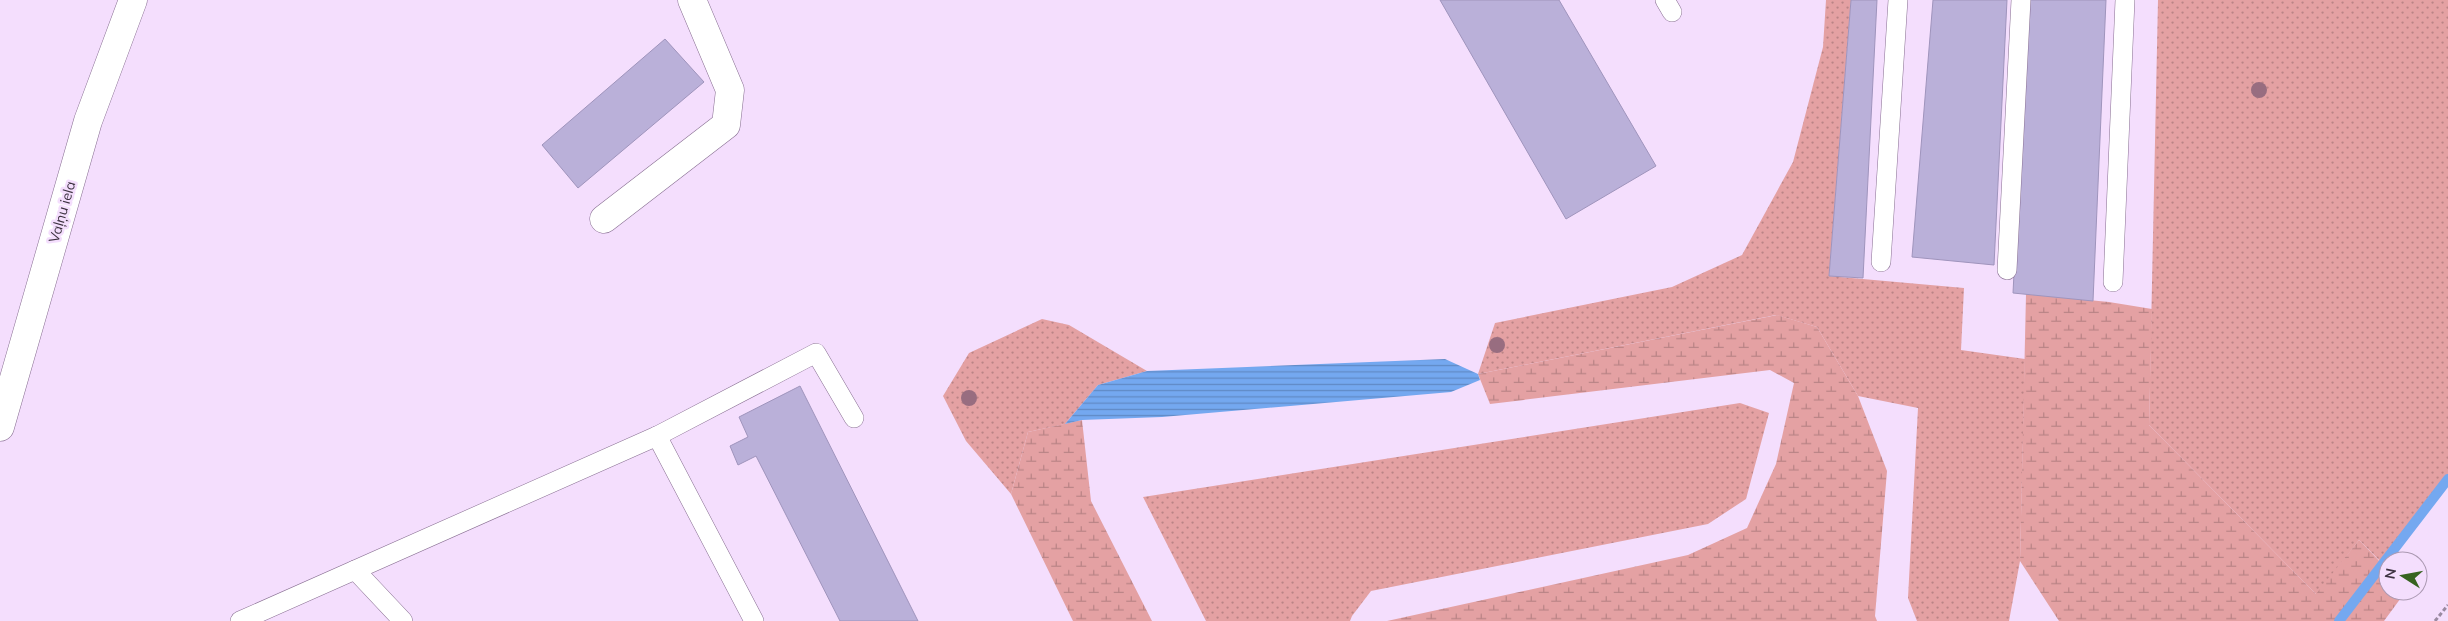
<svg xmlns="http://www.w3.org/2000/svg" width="2448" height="621" font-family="Mulish,sans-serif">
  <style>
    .grass { fill: url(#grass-dots) }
    .wetland { fill: url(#wetland-marsh) }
    .water { fill: url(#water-rules) }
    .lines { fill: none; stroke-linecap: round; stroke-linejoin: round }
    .stream { stroke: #74a8f0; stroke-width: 10 }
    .building { fill: #bab0d9; stroke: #9f94bc }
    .lane-casing { stroke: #886f92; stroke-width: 20 }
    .street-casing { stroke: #886f92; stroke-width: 29 }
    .path { stroke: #9a8aa1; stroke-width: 3; stroke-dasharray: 4 2.5; stroke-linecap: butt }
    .lane { stroke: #fff; stroke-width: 19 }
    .street { stroke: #fff; stroke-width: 28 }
    .tree { fill: #986d80 }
    .labels { text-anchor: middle; stroke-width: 5; stroke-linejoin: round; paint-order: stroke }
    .street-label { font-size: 14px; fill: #3d3241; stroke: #f4defd }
  </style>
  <defs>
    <pattern id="grass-dots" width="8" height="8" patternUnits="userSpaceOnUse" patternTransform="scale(1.25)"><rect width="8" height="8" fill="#e4a1a3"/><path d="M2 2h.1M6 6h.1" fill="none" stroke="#ba8486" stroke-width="1.8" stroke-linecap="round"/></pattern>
    <pattern id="wetland-marsh" width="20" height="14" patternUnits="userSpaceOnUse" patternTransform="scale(1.25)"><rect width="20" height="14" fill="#e4a1a3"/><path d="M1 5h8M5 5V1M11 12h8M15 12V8" fill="none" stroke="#ba8486"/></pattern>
    <pattern id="water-rules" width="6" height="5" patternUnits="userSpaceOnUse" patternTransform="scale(1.25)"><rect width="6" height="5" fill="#74a8f0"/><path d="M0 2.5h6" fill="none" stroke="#6089c4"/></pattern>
  </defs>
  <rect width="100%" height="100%" fill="#f4defd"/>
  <!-- grass -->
  <g class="grass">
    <path d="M1826 0H1851L1829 276 1964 288 1961 350 2025 359 2020 561 2009 621H1917L1908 598 1918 408 1858 396 1817 327 1776 315 1478 374 1495 323 1672 287 1742 255 1793 162 1823 47Z"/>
    <path d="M2158 0H2448V479L2382 563 2359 540 2317 595 2149 425Z"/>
    <path d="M1042 319 1069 325 1147 371 1098 385 1065 424 1028 432 1011 494 966 441 943 396 969 353Z"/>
    <path d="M1740 403 1769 413 1746 499 1708 524 1371 591 1352 616 1350 621H1206L1143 497Z"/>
  </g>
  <!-- wetland -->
  <g class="wetland">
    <path d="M2026 294 2109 302 2152 309 2149 425 2316 594 2359 540 2388 570V591H2406L2384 621H2059L2020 561Z"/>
    <path d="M1777 315 1817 327 1858 396 1887 471 1875 616 1877 621H1387L1688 555 1747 528 1776 464 1794 383 1770 370 1490 404 1478 374Z"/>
    <path d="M1082 420 1091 501 1152 621H1073L1011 494 1028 432Z"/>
  </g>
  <!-- water -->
  <path class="water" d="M1445 359 1478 374 1480 380 1451 392 1162 417 1082 420 1065 424 1098 385 1147 371Z"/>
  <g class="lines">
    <!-- stream -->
    <path class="stream" d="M2339 621 2448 479"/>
  </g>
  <!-- building -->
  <g class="building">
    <path d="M1440 0H1559L1656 166 1566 219Z"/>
    <path d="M1851 0H1877L1863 278 1829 276Z"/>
    <path d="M1933 0H2007L1994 265 1912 257Z"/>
    <path d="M2028 0H2106L2093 301 2013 293Z"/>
    <path d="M665 39 704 82 578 188 542 145Z"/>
    <path d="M800 386 918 621H840L756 456 738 465 730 446 748 437 739 417Z"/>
  </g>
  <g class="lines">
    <!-- lane casing -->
    <g class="lane-casing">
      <g id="lane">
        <path d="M1665 0 1672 12"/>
        <path d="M1881 262 1898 0"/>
        <path d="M2007 270 2021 0"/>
        <path d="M2113 282 2125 0"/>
        <path d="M657 436 816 353 854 418"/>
        <path d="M355 570 403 621"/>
        <path d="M240 621 657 436 754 621"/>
      </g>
    </g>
    <!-- street casing -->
    <g class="street-casing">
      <g id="street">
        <path d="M604 219 726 125 730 90 692 0"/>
        <path d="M0 427 88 121 133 0"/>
      </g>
    </g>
    <!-- path -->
    <path class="path" d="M2435 621 2448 605"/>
    <!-- lane -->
    <use href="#lane" class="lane"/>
    <!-- street -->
    <use href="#street" class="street"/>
  </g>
  <!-- trees -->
  <g class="tree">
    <circle cx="2259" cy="90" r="8"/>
    <circle cx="1497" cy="345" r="8"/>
    <circle cx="969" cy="398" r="8"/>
  </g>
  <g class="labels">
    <!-- street labels -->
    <g class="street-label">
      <text transform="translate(62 212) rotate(-74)" y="5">Vaļņu iela</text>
    </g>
  </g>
  <!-- north arrow -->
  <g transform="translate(2403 576) rotate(281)"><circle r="24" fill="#f4defd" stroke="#ab99b2"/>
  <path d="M0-4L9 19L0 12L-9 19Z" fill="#376320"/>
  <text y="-8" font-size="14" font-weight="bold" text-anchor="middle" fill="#3d3241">N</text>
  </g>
</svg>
